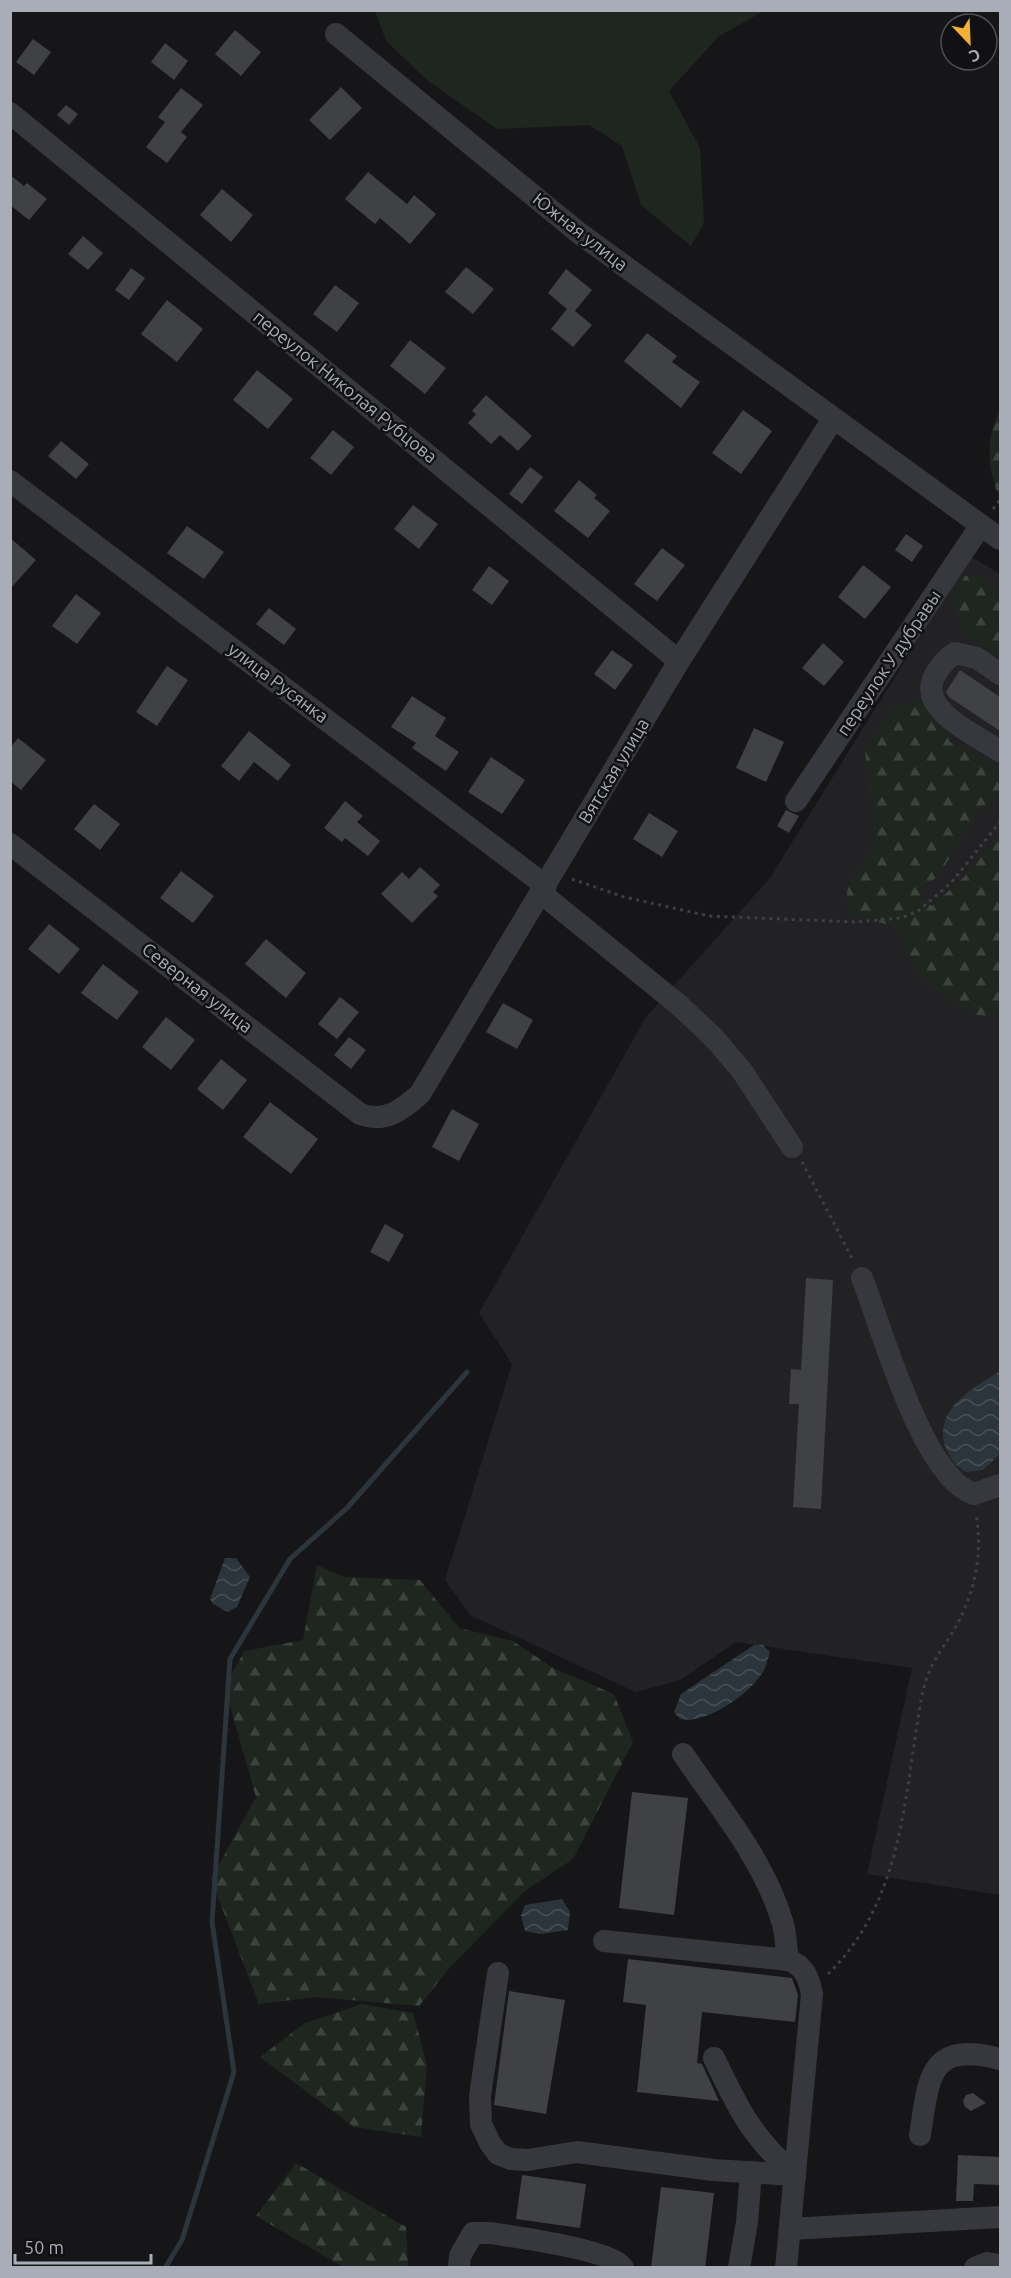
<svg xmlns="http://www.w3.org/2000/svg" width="1011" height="2278" font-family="Ubuntu,sans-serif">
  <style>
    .built { fill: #222225 }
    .green { fill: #1e261f }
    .forest { fill: url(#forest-firs) }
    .water { fill: url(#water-waves) }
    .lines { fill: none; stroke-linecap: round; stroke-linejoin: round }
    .stream { stroke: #2c353c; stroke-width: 5 }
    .building { fill: #404145 }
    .path { stroke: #3d3f44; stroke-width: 3; stroke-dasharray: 3 4.5; stroke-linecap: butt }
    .minor { stroke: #37383d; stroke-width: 22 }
    .labels { text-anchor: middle; stroke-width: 5; stroke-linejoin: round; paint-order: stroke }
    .street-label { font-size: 18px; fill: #a8adb8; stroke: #111113 }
  </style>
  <defs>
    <pattern id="forest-firs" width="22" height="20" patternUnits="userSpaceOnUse" patternTransform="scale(1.5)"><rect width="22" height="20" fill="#1e261f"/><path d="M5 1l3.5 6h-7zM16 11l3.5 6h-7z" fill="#3c433d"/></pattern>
    <pattern id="water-waves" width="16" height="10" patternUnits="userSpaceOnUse" patternTransform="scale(1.5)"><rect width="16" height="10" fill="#2c353c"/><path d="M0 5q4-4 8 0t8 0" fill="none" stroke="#485056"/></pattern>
  </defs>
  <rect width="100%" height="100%" fill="#161618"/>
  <!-- built -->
  <path class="built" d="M970 556 1000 574V1895L867 1874 912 1668 736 1642 680 1680 636 1692 470 1615 445 1580 512 1364 479 1313 646 1017 770 878Z"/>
  <!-- green -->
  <path class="green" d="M375 11H764L719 36 669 91 700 148 704 223 691 246 641 205 622 146 589 125 497 129 428 81 386 41Z"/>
  <!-- forest -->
  <g class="forest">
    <path d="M1000 409V498C986 469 986 439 1000 409Z"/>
    <path d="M980 575 1000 592V658L964 632 951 600 965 576Z"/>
    <path d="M916 700 929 704 950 742 1000 768V797L980 807 938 877 927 883 920 898 932 906 964 877 1000 836V1014C975 1022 962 1006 943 993 931 984 920 980 913 966 906 954 907 937 895 928 889 923 863 920 852 914L846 900 848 887 870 852 875 835 865 751 892 709Z"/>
    <path d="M317 1565 344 1577 420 1580 459 1628 513 1641 553 1668 614 1694 633 1742 573 1859 525 1891 452 1965 419 2006 316 1997 259 2004 211 1879 256 1797 225 1688 244 1651 303 1640Z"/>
    <path d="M362 2004 413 2013 427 2064 421 2137 354 2127 260 2057 305 2023Z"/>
    <path d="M296 2163 406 2227 408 2267H343L256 2216Z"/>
  </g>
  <!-- water -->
  <g class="water">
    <path d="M1000 1371V1454L983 1470 966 1472C955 1465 951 1460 946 1448 932 1410 973 1388 1000 1371Z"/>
    <path d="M225 1558H236L250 1577 237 1607 228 1612 213 1604 210 1599Z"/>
    <path d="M754 1645H763L770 1652C768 1657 767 1664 764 1670 752 1693 706 1725 680 1719L674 1712 681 1694Z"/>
    <path d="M562 1899 570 1912 568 1930 540 1934 525 1931 521 1915 525 1905Z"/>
  </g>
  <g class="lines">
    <!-- stream -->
    <path class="stream" d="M165 2268 182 2240 234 2072 212 1922 230 1659 290 1559 347 1508 467 1372"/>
  </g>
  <!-- building -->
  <g class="building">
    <path d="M235 30 261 52 241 76 215 54Z"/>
    <path d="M33 39 51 52 34 75 16 62Z"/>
    <path d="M165 43 188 61 174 80 151 62Z"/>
    <path d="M341 87 362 108 330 140 309 120Z"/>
    <path d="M181 88 203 105 181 132 187 137 167 163 146 147 165 122 158 117Z"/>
    <path d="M66 105 78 114 69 125 57 115Z"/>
    <path d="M368 172 407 204 414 195 436 214 410 244 380 218 375 224 345 199Z"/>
    <path d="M10 175 24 186 27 183 47 199 29 220 10 205Z"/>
    <path d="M222 189 253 215 231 242 200 215Z"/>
    <path d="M83 236 103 253 88 270 68 254Z"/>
    <path d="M466 267 494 289 473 314 445 292Z"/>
    <path d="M131 268 145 278 129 300 115 290Z"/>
    <path d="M566 269 592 290 575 311 592 325 573 347 551 329 567 309 548 293Z"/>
    <path d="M335 285 359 303 337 332 313 314Z"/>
    <path d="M167 300 203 329 177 362 141 334Z"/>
    <path d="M647 333 677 356 672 362 700 382 681 408 624 361Z"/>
    <path d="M410 340 446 368 425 394 390 366Z"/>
    <path d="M257 370 293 399 268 429 233 400Z"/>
    <path d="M486 395 532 436 518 451 500 435 491 444 468 423 476 414 472 411Z"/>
    <path d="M743 410 772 431 741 474 712 453Z"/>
    <path d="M333 430 354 447 331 475 310 458Z"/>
    <path d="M61 441 89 464 76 479 48 456Z"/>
    <path d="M530 467 543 477 522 504 509 494Z"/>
    <path d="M579 480 597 495 594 498 610 511 588 538 554 511Z"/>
    <path d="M413 505 438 524 419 549 394 529Z"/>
    <path d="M187 526 224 552 204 579 167 553Z"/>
    <path d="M906 534 923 546 912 562 895 550Z"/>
    <path d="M10 538 36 560 10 589Z"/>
    <path d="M662 548 685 565 657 601 634 584Z"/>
    <path d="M863 565 891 587 865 619 838 597Z"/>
    <path d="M489 566 509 581 492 605 472 590Z"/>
    <path d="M76 594 101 613 77 644 52 626Z"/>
    <path d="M269 608 296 629 284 645 256 624Z"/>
    <path d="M823 643 844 662 824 686 802 668Z"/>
    <path d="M612 650 633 665 615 690 594 674Z"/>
    <path d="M167 666 188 680 157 726 136 712Z"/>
    <path d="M960 670 1000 697V731L949 697 946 692Z"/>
    <path d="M412 696 446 718 435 736 459 752 446 771 412 748 416 743 391 727Z"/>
    <path d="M754 728 784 742 766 782 736 768Z"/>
    <path d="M249 731 291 765 278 781 254 762 239 781 221 766Z"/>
    <path d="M18 738 46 760 21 790 10 781V748Z"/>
    <path d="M491 757 525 780 502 814 468 792Z"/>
    <path d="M345 801 363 816 357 822 380 841 368 856 345 838 342 842 324 828Z"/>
    <path d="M94 804 120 824 100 850 74 829Z"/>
    <path d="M786 810 799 816 789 833 777 826Z"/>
    <path d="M649 813 678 831 662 857 633 839Z"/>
    <path d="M420 867 440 885 433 892 438 896 412 923 381 894 402 872 409 879Z"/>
    <path d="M181 871 214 896 193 923 160 898Z"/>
    <path d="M49 924 80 949 59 974 28 949Z"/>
    <path d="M266 939 306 973 286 998 245 964Z"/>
    <path d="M103 964 139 992 117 1020 81 993Z"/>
    <path d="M340 997 359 1012 337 1039 318 1024Z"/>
    <path d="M503 1003 533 1020 517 1049 486 1032Z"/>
    <path d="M166 1017 195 1040 171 1070 142 1047Z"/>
    <path d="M349 1037 366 1050 351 1069 334 1055Z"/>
    <path d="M221 1059 247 1080 223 1110 197 1089Z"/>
    <path d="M270 1102 318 1139 291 1174 243 1137Z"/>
    <path d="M452 1109 479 1124 459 1161 432 1147Z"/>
    <path d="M385 1224 404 1235 389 1262 370 1252Z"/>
    <path d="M806 1278 833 1280 821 1509 793 1507 799 1404H789L791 1369 801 1370Z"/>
    <path d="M632 1792 688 1798 674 1915 619 1908Z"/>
    <path d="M628 1959 792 1978 798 1995 795 2022 702 2012 697 2063 702 2064 719 2101 637 2092 646 2005 623 2002Z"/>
    <path d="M509 1991 565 2000 546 2114 494 2105Z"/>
    <path d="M973 2093 986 2103 971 2111 965 2107 963 2101 966 2095Z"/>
    <path d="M958 2155 1000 2157V2185L974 2184 973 2201H956Z"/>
    <path d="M522 2175 586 2184 580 2228 516 2219Z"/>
    <path d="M661 2187 714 2193 705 2268H651Z"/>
  </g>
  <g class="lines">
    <!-- path -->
    <g class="path">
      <path d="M993 509 1000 500"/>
      <path d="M572 879 624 897 709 916 856 922 901 918 918 911 951 883 1000 822"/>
      <path d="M802 1162 853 1260"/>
      <path d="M828 1974C890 1913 901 1834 913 1752 917 1729 919 1703 926 1680 932 1661 945 1645 955 1628 975 1593 983 1554 976 1514"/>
    </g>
    <!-- minor -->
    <g class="minor">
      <path d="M336 34 579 233 1000 539"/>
      <path d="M10 113 679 661"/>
      <path d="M10 481 546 886"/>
      <path d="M1000 674 977 658 955 653C946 659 942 664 936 673 914 709 976 735 1000 751"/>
      <path d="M796 801 981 525"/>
      <path d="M10 844 360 1114C385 1123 401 1111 420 1094L679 661 833 419"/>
      <path d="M541 893 679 1005 714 1038 742 1071 792 1147"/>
      <path d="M862 1278C882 1328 922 1477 974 1494L1000 1485"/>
      <path d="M683 1754C719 1807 765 1861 783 1924 786 1935 786 1948 788 1960"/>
      <path d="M604 1941 788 1960C804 1965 809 1978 812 1994L786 2268"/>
      <path d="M498 1973 480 2096 481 2124 490 2143 498 2154 511 2159 528 2160 577 2152 713 2170 795 2175"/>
      <path d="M714 2058C739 2110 751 2136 795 2175"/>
      <path d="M920 2135C929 2078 928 2040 1000 2059"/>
      <path d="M790 2229 1000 2217"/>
      <path d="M459 2268 460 2256 473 2233H491C515 2237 613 2250 623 2268"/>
      <path d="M739 2268 747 2222 751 2172"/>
      <path d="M975 2268 987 2263 1000 2265"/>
    </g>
  </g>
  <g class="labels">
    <!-- street labels -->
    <g class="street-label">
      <text transform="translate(580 232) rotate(38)" y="6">Южная улица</text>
      <text transform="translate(345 387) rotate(39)" y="6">переулок Николая Рубцова</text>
      <text transform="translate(889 663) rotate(-56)" y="6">переулок У дубравы</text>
      <text transform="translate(278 683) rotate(37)" y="6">улица Русянка</text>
      <text transform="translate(614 771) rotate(-59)" y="6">Вятская улица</text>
      <text transform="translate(197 988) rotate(38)" y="6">Северная улица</text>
    </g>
  </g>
  <!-- border -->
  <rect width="1011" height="2278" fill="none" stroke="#a8adb8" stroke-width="24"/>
  <!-- north arrow -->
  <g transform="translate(969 42) rotate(157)"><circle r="28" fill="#111113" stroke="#4d4f55" stroke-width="1.5"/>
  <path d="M0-4.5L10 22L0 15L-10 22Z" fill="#f2b134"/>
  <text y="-9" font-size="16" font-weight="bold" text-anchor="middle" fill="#a8adb8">С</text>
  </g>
  <!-- scale -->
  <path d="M15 2254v9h136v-9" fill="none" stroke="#a8adb8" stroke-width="3"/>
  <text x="24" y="2254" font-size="18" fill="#a8adb8" stroke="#111113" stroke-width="4.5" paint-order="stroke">50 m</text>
</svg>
